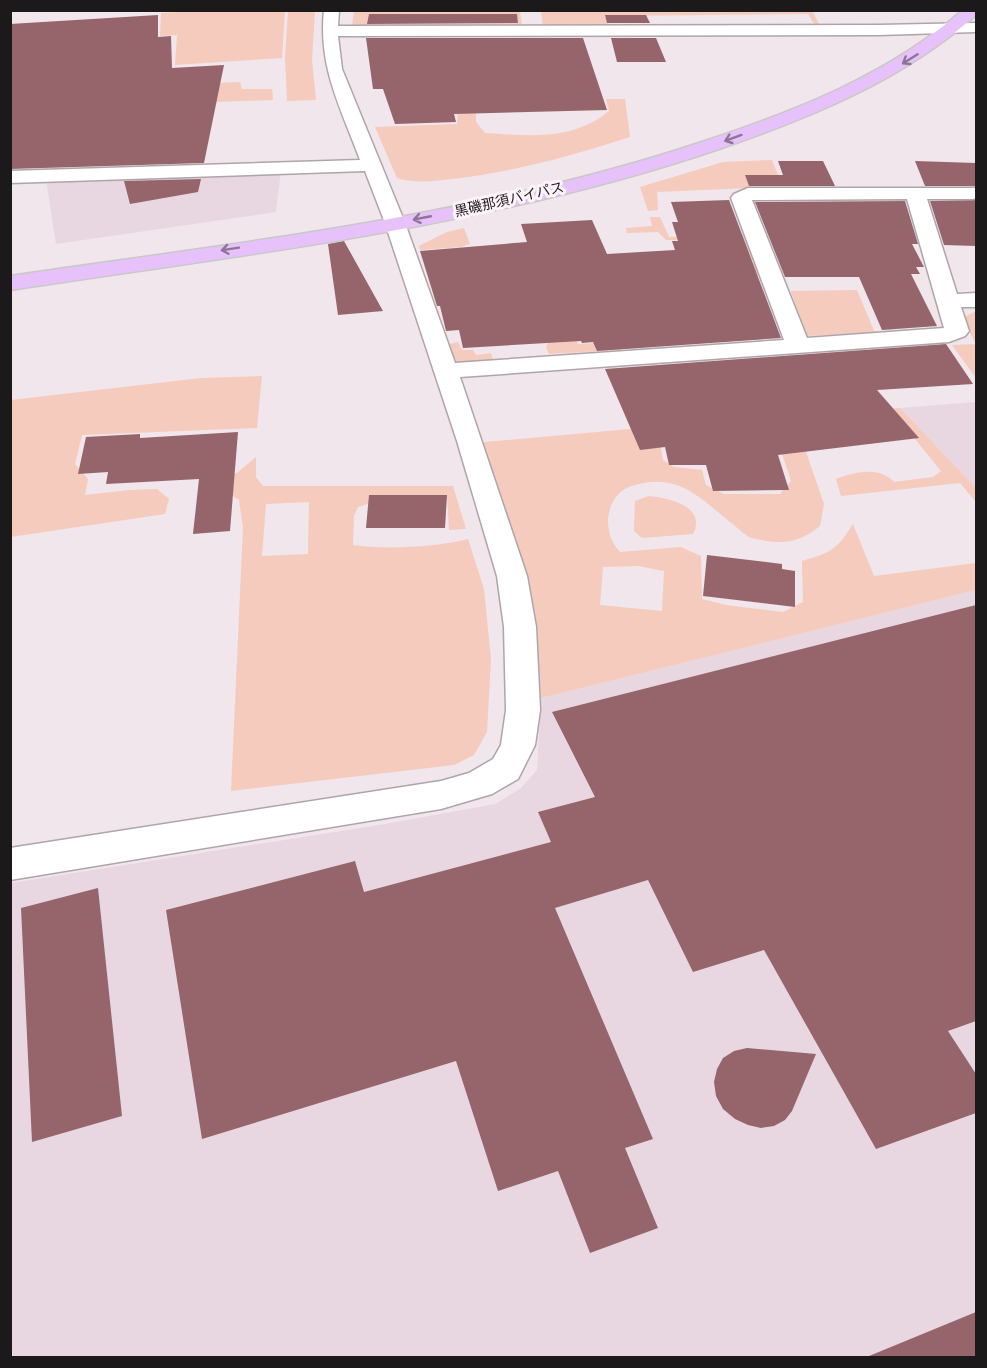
<svg xmlns="http://www.w3.org/2000/svg" width="987" height="1368" font-family="'Source Serif 4','Noto Sans JP',serif">
  <style>
    .built { fill: #e8d7e1 }
    .green { fill: #f5cbbd; fill-rule: evenodd }
    .building { fill: #95656b }
    .lines { fill: none; stroke-linecap: round; stroke-linejoin: round }
    .minor-casing { stroke: #aea5aa; stroke-width: 3 }
    .major-casing { stroke: #c9c8c8; stroke-width: 3 }
    .minor { fill: #fff; fill-rule: evenodd }
    .major { fill: #e7c2fa; fill-rule: evenodd }
    .oneway { stroke: #8c7696 }
    .labels { text-anchor: middle; stroke-width: 6; stroke-linejoin: round; paint-order: stroke }
    .far-street-label { font-size: 14px; fill: #1c191b; stroke: #fef3f9 }
  </style>
  <rect width="100%" height="100%" fill="#f0e6ec"/>
  <!-- built -->
  <g class="built">
    <path d="M281 171 276 212 56 244 46 180Z"/>
    <path d="M976 402V488L900 408Z"/>
    <path d="M976 590V1357L11 1358V883L385 824 495 804 520 789 537 770 541 698Z"/>
  </g>
  <!-- green -->
  <g class="green">
    <path d="M354 10 520 11 522 26H352ZM369 14H517L518 23 368 24Z"/>
    <path d="M595 10 813 12 820 26 543 28 541 11ZM808 14 814 24 608 25 605 16Z"/>
    <path d="M197 11H285L282 58 175 65 177 35 160 36 161 13Z"/>
    <path d="M288 11H315L312 60 316 100 287 101 285 58Z"/>
    <path d="M240 82 242 89H272L273 100 213 102 194 84Z"/>
    <path d="M606 99H625L630 137C572 156 513 172 452 179 433 181 416 184 397 178L375 127 457 124 459 101 476 109V122L485 133C529 136 573 141 609 111Z"/>
    <path d="M772 160 778 175H745L750 188 657 192 658 210 648 211 640 187 723 162Z"/>
    <path d="M650 217H660L669 237 746 234 761 273 755 276 747 267 753 263 746 247 719 240H666L658 232 627 233 626 228 652 226Z"/>
    <path d="M464 228 470 244 461 247 420 250 419 246 447 232Z"/>
    <path d="M857 290 875 333 805 336 791 291Z"/>
    <path d="M976 311V378L952 345 976 344 962 318Z"/>
    <path d="M557 324H570L578 344 618 342 621 350 549 354 546 347Z"/>
    <path d="M458 342 462 350H473L476 355 491 353 493 360 456 363 449 344Z"/>
    <path d="M262 376 257 428 82 435 75 464 88 479 85 495 129 490 157 489 169 499 165 514 11 537V400L201 378Z"/>
    <path d="M900 408 976 488V502L960 483 841 496 836 479C855 472 879 466 894 482L933 477 941 471 899 419 809 414Z"/>
    <path d="M752 418 659 437 663 460 674 467 702 470 706 485 724 494H780L791 481 776 436 795 434 806 452 824 504 820 526C798 544 780 545 752 538 745 536 739 529 734 525 699 498 678 470 629 487 616 492 609 506 608 519 608 533 611 542 620 552L681 547 701 556 702 599 726 605 783 612 803 602 802 561C830 553 837 550 853 524L874 576 976 563V590L541 698 537 640 529 600 474 443ZM638 566 664 571 662 611 600 605 603 567Z"/>
    <path d="M256 457V477L263 486H453L466 529 449 530 447 495 374 502 358 507 354 516 353 545C384 550 438 547 468 539L484 589 491 659 487 732 474 755 454 765 231 791 243 528 239 500 207 479 237 473ZM309 502 308 554 262 556 266 504Z"/>
    <path d="M649 496C668 498 707 506 693 534L642 538 634 531 635 501Z"/>
  </g>
  <!-- building -->
  <g class="building">
    <path d="M369 14H517L518 23 367 24Z"/>
    <path d="M158 15V37L171 36 172 68 224 65 204 163 10 169V24Z"/>
    <path d="M605 15H646L650 23H607Z"/>
    <path d="M366 38H583L607 110 454 114 456 122 395 124 383 89H373Z"/>
    <path d="M611 38H656L666 62H617Z"/>
    <path d="M778 161H823L835 186H749L745 175H783Z"/>
    <path d="M915 161 976 163V186H925Z"/>
    <path d="M201 179 198 192 130 204 124 181Z"/>
    <path d="M729 200 781 338 597 351 593 342 582 343 581 341 463 348 459 330 446 331 440 306H437L420 251 527 242 521 224 592 220 607 254 675 250 672 241H678L672 222H678L671 202Z"/>
    <path d="M976 200V246L944 245 930 201Z"/>
    <path d="M905 201 918 244H912L924 267H916L920 274H911L937 326 882 330 859 277H785L755 202Z"/>
    <path d="M344 241 383 311 338 315 328 244Z"/>
    <path d="M946 344 973 384 877 390 919 438 778 455 789 490 713 491 706 465H669L665 447 640 450 605 369Z"/>
    <path d="M238 432 230 531 193 534 199 479 106 484 108 472 78 474 86 437 140 434V438Z"/>
    <path d="M369 495H447L445 528H366Z"/>
    <path d="M707 555 782 564V569L795 571V607L703 596Z"/>
    <path d="M976 605V1021L948 1031 976 1074V1113L876 1149 764 950 693 972 648 880 555 908 653 1139 625 1148 658 1228 590 1253 558 1171 498 1191 456 1061 202 1139 166 910 355 861 364 892 551 842 538 812 595 797 552 712Z"/>
    <path d="M98 888 122 1116 32 1142 21 908Z"/>
    <path d="M747 1048 816 1054 792 1111 785 1120 774 1126 761 1128 748 1125 735 1119 723 1109 716 1096 714 1082 717 1069 723 1058 734 1051Z"/>
    <path d="M976 1312V1358H869V1356Z"/>
  </g>
  <g class="lines">
    <!-- minor casing -->
    <g class="minor-casing">
      <path id="minor" d="M324 10H339L338 26 879 25 976 23V32L879 35 338 36 342 69 405 223 455 363 784 340 731 198 734 194 748 188H976V198L973 199H927L957 294 976 293V307H961L969 331 965 336 949 342 460 377 527 576 536 627 540 710 535 745 518 779 492 794 441 809 10 880V848L441 781 469 773 493 759 501 745 506 710 504 627 497 576 457 441 385 223 365 171 10 183V171L360 160C341 108 318 68 324 10ZM907 199 944 328 807 338 752 200Z"/>
    </g>
    <!-- major casing -->
    <g class="major-casing">
      <path id="major" d="M963 10H976V15C901 81 810 118 716 150 488 227 247 254 10 290V276C244 242 481 216 705 141 798 110 888 75 963 10Z"/>
    </g>
    <!-- minor -->
    <use href="#minor" class="minor"/>
    <!-- major -->
    <use href="#major" class="major"/>
  </g>
  <!-- one-way arrows -->
  <defs><path id="oneway-shaft" d="M-6 0H5M1.5-3L5.5 0L1.5 3" fill="none" stroke-width="1.6" stroke-linecap="round" stroke-linejoin="round" transform="scale(1.5)"/></defs>
  <g class="oneway">
    <use href="#oneway-shaft" transform="translate(910 59) rotate(148)"/>
    <use href="#oneway-shaft" transform="translate(733 138) rotate(160)"/>
    <use href="#oneway-shaft" transform="translate(422 218) rotate(169)"/>
    <use href="#oneway-shaft" transform="translate(230 249) rotate(171)"/>
  </g>
  <g class="labels">
    <!-- far-street labels -->
    <g class="far-street-label">
      <text transform="translate(509 199) rotate(-13)" y="5">黒磯那須バイパス</text>
    </g>
  </g>
  <!-- border -->
  <rect width="987" height="1368" fill="none" stroke="#1c191b" stroke-width="24"/>
</svg>
